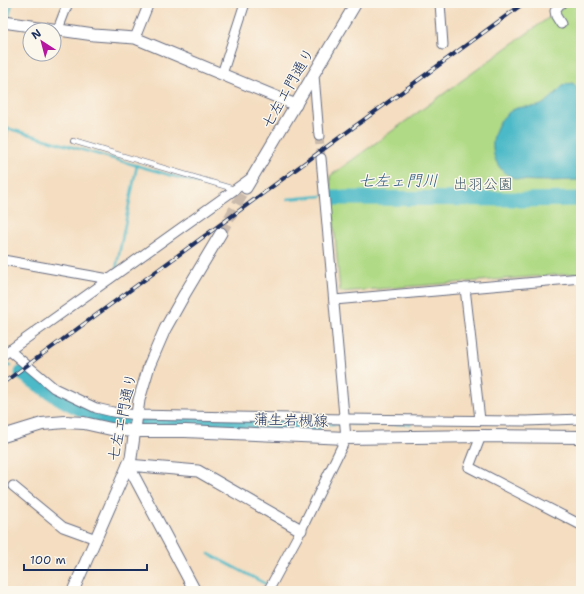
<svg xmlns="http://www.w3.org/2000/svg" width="584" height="594" font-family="'Shantell Sans','Klee One',sans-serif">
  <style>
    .green { fill: #b0da85; stroke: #668472 }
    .water { fill: #4cb9c7; stroke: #347492 }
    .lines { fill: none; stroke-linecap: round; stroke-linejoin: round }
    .stream { stroke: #4cb9c7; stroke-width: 2.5 }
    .river { stroke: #4cb9c7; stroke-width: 15 }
    .minor-tunnel { stroke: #c9baac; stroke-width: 9; stroke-dasharray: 9 4.5; stroke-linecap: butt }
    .tertiary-tunnel { stroke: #c9baac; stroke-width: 11; stroke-dasharray: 11 5.5; stroke-linecap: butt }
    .service-casing { stroke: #676c80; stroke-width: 6 }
    .minor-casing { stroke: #676c80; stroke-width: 11 }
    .tertiary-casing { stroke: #676c80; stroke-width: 13 }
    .secondary-casing { stroke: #676c80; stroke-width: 14 }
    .service { stroke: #fff; stroke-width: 4.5 }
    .minor { stroke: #fff; stroke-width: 9 }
    .tertiary { stroke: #fff; stroke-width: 11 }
    .secondary { stroke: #fff; stroke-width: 12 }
    .rail-casing { stroke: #1b2f5e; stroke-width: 4 }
    .rail { stroke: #fbf7ec; stroke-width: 2.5; stroke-dasharray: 8; stroke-linecap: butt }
    .labels { text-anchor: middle; stroke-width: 3; stroke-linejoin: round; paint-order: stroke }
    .street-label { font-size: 15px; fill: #1b2f5e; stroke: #fbf7ec }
    .park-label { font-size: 15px; fill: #405a68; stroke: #fbf7ec }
    .water-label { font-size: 16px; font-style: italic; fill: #2a587e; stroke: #fbf7ec }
  </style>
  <rect width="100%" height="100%" fill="#fbf7ec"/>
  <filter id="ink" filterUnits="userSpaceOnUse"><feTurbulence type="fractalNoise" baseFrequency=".025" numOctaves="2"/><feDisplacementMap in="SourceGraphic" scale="8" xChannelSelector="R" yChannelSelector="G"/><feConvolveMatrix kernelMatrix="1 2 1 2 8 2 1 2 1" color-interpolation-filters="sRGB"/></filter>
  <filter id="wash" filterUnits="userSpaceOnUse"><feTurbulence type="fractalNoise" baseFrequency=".012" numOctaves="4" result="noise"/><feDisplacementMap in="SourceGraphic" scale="16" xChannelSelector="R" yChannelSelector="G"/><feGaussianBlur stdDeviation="0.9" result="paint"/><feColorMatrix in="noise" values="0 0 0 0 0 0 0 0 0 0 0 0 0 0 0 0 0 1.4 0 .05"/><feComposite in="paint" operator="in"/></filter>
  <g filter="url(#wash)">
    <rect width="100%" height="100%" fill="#f4ddc0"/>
    <!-- green -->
    <path class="green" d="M569 3H581V273L340 292 330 176Z"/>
    <!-- water -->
    <path class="water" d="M573 83 581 92 577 117 581 122V180C566 180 526 183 514 178 483 166 488 119 517 108 524 106 534 108 541 105 545 103 550 99 553 96 557 93 560 88 564 85 566 83 570 84 573 83Z"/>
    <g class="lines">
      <!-- stream -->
      <g class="stream">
        <path d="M8 20 12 3"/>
        <path d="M3 40 7 25"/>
        <path d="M3 127 225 191"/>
        <path d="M3 154 8 128"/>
        <path d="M327 197 334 198"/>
        <path d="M287 199 322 196"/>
        <path d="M116 269 137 165"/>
        <path d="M3 365 11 366"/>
        <path d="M315 424H342"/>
        <path d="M350 424H411"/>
        <path d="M209 554 279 591"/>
      </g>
      <!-- river -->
      <g class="river">
        <path d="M334 198 516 199 519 200 581 199"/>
        <path d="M22 373C54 395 89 420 129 422"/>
        <path d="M142 422 286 425 315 424"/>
      </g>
    </g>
  </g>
  <g filter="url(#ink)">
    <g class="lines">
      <!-- minor-tunnel -->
      <path class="minor-tunnel" d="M319 136 321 158"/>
      <!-- tertiary-tunnel -->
      <path class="tertiary-tunnel" d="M221 233 246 188"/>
      <!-- service casing -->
      <g class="service-casing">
        <path id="service" d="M73 141 234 189"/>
      </g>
      <!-- minor casing -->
      <g class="minor-casing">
        <g id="minor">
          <path d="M440 3 443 45"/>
          <path d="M561 24 556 16 555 11 559 5 562 3"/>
          <path d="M58 29 68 3"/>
          <path d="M135 38 149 3"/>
          <path d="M222 74 245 3"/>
          <path d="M314 75 319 136"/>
          <path d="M3 260 109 279"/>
          <path d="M465 288 480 420"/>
          <path d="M334 300 581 278"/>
          <path d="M9 350 54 388 96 408 113 412 136 415 345 419 526 421 581 419"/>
          <path d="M3 355 251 178"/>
          <path d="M481 436 469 467 581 525"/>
          <path d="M13 486 63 527 96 539"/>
          <path d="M268 591 301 530 346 438 321 158"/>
        </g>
      </g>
      <!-- tertiary casing -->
      <g class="tertiary-casing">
        <g id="tertiary">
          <path d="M3 22 94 35 135 38 296 105"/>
          <path d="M246 188 356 3"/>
          <path d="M73 591 131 458 139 400 149 366 165 329 184 295 221 233"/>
          <path d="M195 591 128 465 198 471 301 530"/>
        </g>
      </g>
      <!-- secondary casing -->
      <g class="secondary-casing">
        <path id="secondary" d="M3 436 42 424 65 422 84 423 111 429 134 431H185L346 438 481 436 581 437"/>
      </g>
      <!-- service -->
      <use href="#service" class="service"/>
      <!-- minor -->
      <use href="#minor" class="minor"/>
      <!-- tertiary -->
      <use href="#tertiary" class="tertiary"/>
      <!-- secondary -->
      <use href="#secondary" class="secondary"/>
      <!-- rail casing -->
      <g class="rail-casing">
        <path id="rail" d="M3 383 524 3"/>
      </g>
      <!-- rail -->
      <use href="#rail" class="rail"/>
    </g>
  </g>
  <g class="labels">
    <!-- street labels -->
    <g class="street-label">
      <text transform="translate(288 88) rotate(-60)" y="5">七左エ門通り</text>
      <text transform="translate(122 417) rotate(-78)" y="5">七左エ門通り</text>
      <text transform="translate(291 420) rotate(2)" y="5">蒲生岩槻線</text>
    </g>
    <!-- park labels -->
    <g class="park-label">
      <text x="483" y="189">出羽公園</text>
    </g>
    <!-- water labels -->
    <g class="water-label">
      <text x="398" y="186">七左ェ門川</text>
    </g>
  </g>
  <!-- margin -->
  <rect width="584" height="594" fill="none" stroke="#fbf7ec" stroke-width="16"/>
  <!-- north arrow -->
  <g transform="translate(42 42) rotate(324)"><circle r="19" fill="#fbf7ec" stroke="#a1a7b3"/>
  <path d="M0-3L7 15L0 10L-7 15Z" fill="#b5179e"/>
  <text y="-6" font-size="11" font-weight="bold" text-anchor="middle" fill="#1b2f5e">N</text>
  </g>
  <!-- scale -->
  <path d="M24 564v6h123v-6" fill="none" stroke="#1b2f5e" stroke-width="2"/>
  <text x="30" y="564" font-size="12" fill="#1b2f5e" stroke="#fbf7ec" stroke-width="3" paint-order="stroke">100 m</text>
</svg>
